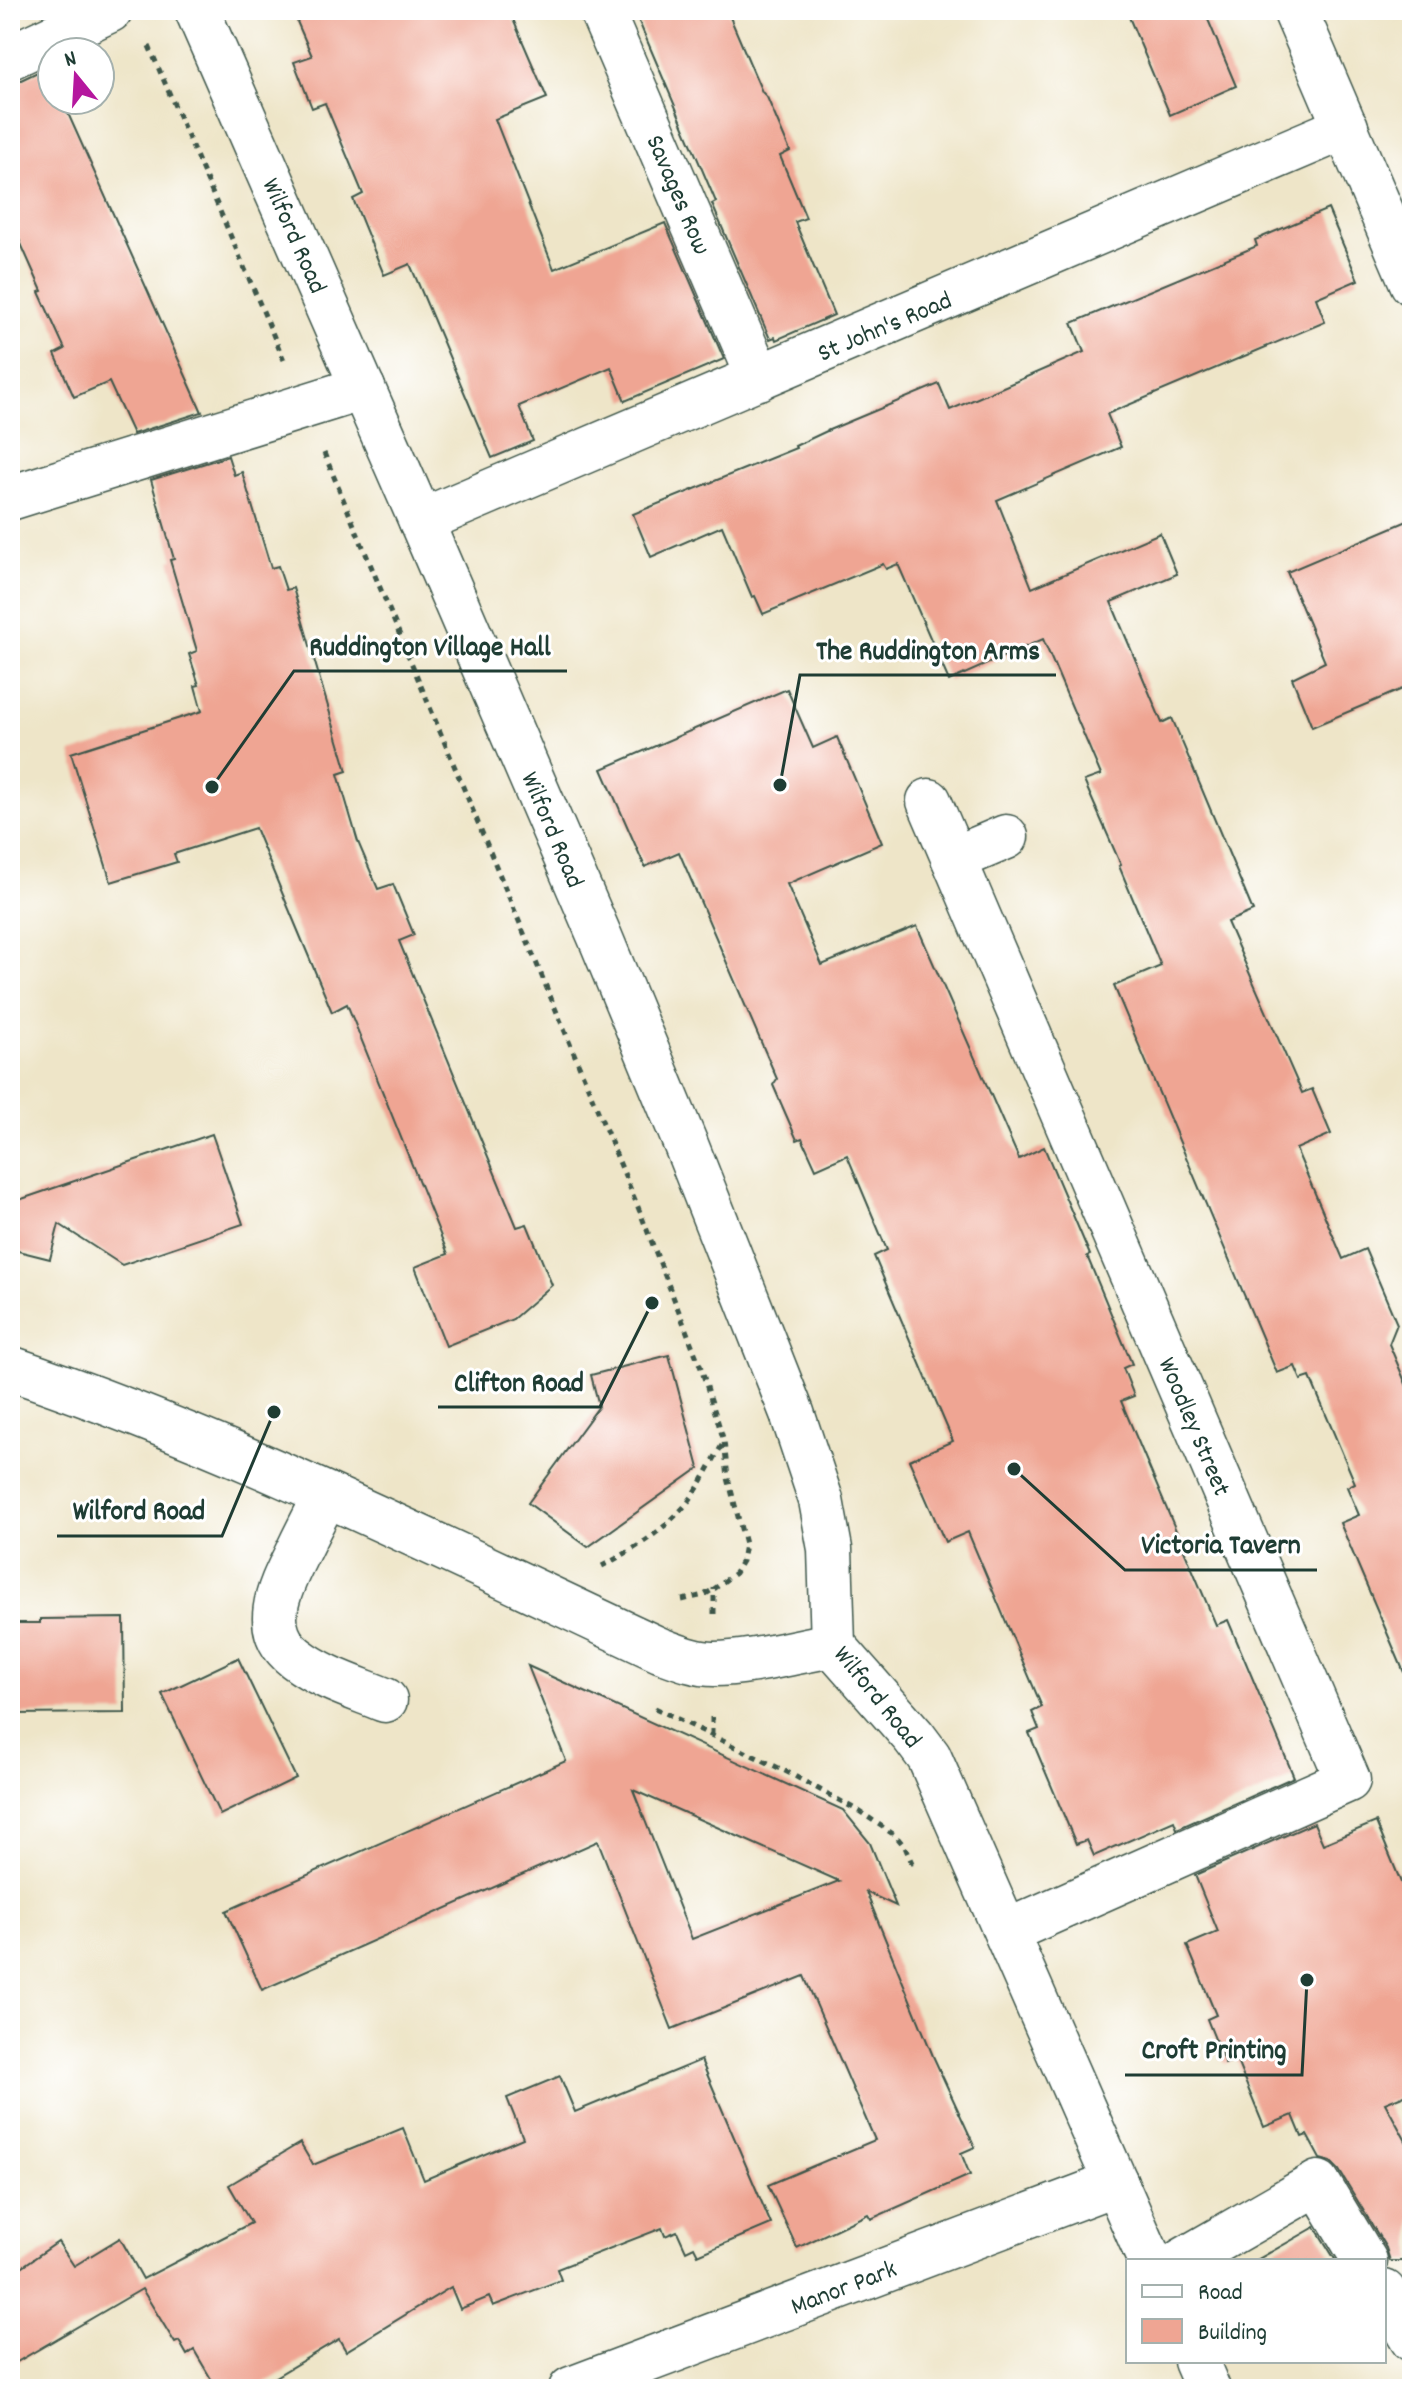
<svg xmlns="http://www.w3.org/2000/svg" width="1422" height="2399" font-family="Dekko,sans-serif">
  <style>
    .building { fill: #efa593; fill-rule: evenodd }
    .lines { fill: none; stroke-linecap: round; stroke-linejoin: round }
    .minor-casing { stroke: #3e564a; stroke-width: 47 }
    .major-casing { stroke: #3e564a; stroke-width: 47 }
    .path { stroke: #3e564a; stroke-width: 5; stroke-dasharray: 6 6; stroke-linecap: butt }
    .minor { stroke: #fff; stroke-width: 44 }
    .major { stroke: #fff; stroke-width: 44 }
    .labels { text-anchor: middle; stroke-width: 6; stroke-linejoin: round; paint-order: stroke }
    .street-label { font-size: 26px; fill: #1f3d34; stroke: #fff }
    .leader { fill: none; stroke: #1f3d34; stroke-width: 3 }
    .callout-dot { fill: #1f3d34; stroke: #fff; stroke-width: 3 }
    .callout-label { font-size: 28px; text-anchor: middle; font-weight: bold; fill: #1f3d34; stroke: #fff; stroke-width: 6; stroke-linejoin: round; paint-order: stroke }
  </style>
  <rect width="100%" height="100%" fill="#fff"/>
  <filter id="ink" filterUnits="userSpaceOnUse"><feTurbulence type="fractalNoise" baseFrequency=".0125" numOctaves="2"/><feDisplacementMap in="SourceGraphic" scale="16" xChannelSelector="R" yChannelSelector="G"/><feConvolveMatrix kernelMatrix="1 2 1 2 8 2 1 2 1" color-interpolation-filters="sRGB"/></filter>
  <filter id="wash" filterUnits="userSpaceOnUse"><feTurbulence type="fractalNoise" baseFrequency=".006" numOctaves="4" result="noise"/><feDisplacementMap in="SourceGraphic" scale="32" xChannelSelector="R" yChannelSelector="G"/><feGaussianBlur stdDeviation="1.8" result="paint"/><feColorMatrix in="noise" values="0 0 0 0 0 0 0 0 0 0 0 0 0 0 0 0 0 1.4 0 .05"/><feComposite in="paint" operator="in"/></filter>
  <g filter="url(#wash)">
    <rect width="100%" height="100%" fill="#eee5c8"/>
    <g id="blocks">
      <!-- building -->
      <g class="building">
        <path d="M292 10H509L547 98 495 119 554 269 665 223 724 359 625 401 611 367 519 406 533 441 492 458 410 264 384 275 353 199 363 194 325 103 312 108 294 62 312 56Z"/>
        <path d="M634 10H727L762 92 767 97 790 151 780 156 806 218 795 222 834 315 776 340 775 337 770 339 712 204 716 202Z"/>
        <path d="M1126 10H1204L1236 86 1170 115Z"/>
        <path d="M48 67 52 76V100H62L202 412 133 434 109 382 74 397 55 354 65 349 39 292 42 291 10 219V82L21 80Z"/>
        <path d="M1328 209 1358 280 1316 298 1325 322 1107 414 1121 447 997 500 1032 588 1160 533 1177 574 1111 602 1162 723 1172 718 1253 911 1227 922 1302 1093 1312 1089 1331 1134 1296 1149 1343 1259 1365 1249 1397 1324 1389 1344 1412 1398V1691L1340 1523 1359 1515 1347 1487 1355 1483 1310 1377 1301 1380 1295 1366 1277 1373 1114 986 1161 966 1119 866 1121 865 1084 781 1101 775 1043 639 949 681 898 564 886 569 883 564 763 614 755 596 752 597 722 526 651 557 633 514 796 448 795 446 829 430 939 384 950 410 1084 352 1072 323 1257 246 1255 240Z"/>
        <path d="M228 456 234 475 242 472 271 568 278 566 286 590 293 588 347 771 338 774 358 842 378 889 393 884 414 935 399 941 517 1227 527 1224 552 1285 513 1319 446 1346 415 1267 448 1254 347 1004 332 1012 255 828 174 854 177 862 111 882 71 753 202 711 195 686 199 685 189 654 197 651 170 560 174 559 151 480Z"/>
        <path d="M1412 519V685L1312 727 1292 678 1325 662 1287 572Z"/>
        <path d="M787 689 813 748 837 737 882 843 787 884 822 965 917 926 1019 1159 1044 1147 1090 1255 1087 1256 1132 1364 1123 1368 1134 1396 1121 1401 1216 1625 1228 1620 1294 1777 1177 1829 1174 1821 1094 1856 1087 1840 1076 1844 1029 1733 1039 1729 1032 1712 1042 1707 968 1532 945 1542 909 1460 953 1441 874 1256 887 1250 847 1155 816 1169 802 1138 797 1140 773 1085 777 1079 679 852 645 867 602 769Z"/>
        <path d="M212 1134 243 1224 122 1265 59 1224 50 1259 10 1249V1203Z"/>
        <path d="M669 1355 699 1468 588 1547 528 1503 599 1406 591 1375Z"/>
        <path d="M124 1618 125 1713 10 1714V1623H40V1619Z"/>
        <path d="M238 1658 296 1778 220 1815 162 1694Z"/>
        <path d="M528 1666 843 1810 870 1843 896 1906 866 1892 933 2056 975 2147 961 2153 970 2175 871 2219 868 2214 797 2248 768 2185 875 2140 804 1976 672 2029 598 1841 262 1990 226 1911 566 1761ZM633 1790 839 1881 692 1939Z"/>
        <path d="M1376 1822 1412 1909V2092L1385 2103 1412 2152V2261H1390L1386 2248 1339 2170 1331 2162 1320 2159 1307 2135 1302 2137 1293 2115 1264 2127 1236 2059 1225 2064 1207 2019 1216 2015 1187 1945 1218 1932 1195 1875 1314 1823 1323 1844Z"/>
        <path d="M701 2060 771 2224 698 2255 694 2247 686 2251 677 2231 665 2236 662 2228 557 2269 561 2280 493 2306 489 2297 460 2309 451 2287 346 2351 339 2339 255 2389H217L194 2350 187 2355 179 2341 175 2343 142 2289 10 2366V2275L58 2242 74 2266 120 2238 143 2279 251 2223 229 2185 300 2143 313 2165 403 2128 424 2180 523 2138 507 2098 560 2076 575 2112Z"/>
        <path d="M1315 2227 1336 2261H1255Z"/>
      </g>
    </g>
  </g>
  <g filter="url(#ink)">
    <use href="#blocks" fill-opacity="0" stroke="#3e564a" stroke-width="2"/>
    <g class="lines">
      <!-- minor casing -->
      <g class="minor-casing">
        <g id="minor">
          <path d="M601 10 759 378"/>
          <path d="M1295 10 1412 283"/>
          <path d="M10 57 110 10"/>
          <path d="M10 498 363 388"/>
          <path d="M421 521 1346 127"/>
          <path d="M929 801 1348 1780 1006 1932"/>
          <path d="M954 859 1006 837"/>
          <path d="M10 1368C234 1444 446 1550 660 1650 677 1656 695 1664 714 1664 750 1664 796 1651 833 1645"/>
          <path d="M326 1496C315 1516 305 1536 295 1557 279 1589 259 1630 296 1658 322 1678 356 1688 385 1700"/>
          <path d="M1182 2261 1318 2183 1365 2261"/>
          <path d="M1384 2292 1412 2339"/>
          <path d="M571 2389 1116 2183"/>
        </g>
      </g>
      <!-- major casing -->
      <g class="major-casing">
        <g id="major">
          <path d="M197 10 421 521 600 937 686 1145 792 1413 821 1500 830 1549 833 1645 914 1737 929 1757 1150 2261"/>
          <path d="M1196 2361 1208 2389"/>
        </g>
      </g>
      <!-- path -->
      <g class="path">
        <path d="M149 46 284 360"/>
        <path d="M324 453 638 1207 701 1368 724 1441 728 1478 745 1544 742 1561 735 1573 714 1589V1614"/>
        <path d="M602 1566C634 1550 665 1530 688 1502 702 1484 712 1461 724 1442"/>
        <path d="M682 1600 704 1595 714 1589"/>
        <path d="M655 1708 789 1773 859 1811 896 1836 905 1847 912 1863 917 1861"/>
        <path d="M712 1735V1716"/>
      </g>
      <!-- minor -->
      <use href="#minor" class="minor"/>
      <!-- major -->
      <use href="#major" class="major"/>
    </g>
  </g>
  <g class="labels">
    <!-- street labels -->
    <g class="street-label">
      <text transform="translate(680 194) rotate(67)" y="9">Savages Row</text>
      <text transform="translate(296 235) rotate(66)" y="9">Wilford Road</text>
      <text transform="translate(884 325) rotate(-23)" y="9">St John's Road</text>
      <text transform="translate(554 829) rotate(67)" y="9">Wilford Road</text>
      <text transform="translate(1196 1426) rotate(67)" y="9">Woodley Street</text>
      <text transform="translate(879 1696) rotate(51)" y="9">Wilford Road</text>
      <text transform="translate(843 2286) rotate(-21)" y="9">Manor Park</text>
    </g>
  </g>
  <!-- callouts -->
  <path class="leader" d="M212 787L294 671H567M780 785L800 675H1056M652 1303L600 1407H438M274 1412L222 1536H57M1014 1469L1125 1570H1317M1307 1980L1302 2075H1125"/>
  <g class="callout-dot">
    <circle cx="212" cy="787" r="8"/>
    <circle cx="780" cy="785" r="8"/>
    <circle cx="652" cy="1303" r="8"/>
    <circle cx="274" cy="1412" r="8"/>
    <circle cx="1014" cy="1469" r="8"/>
    <circle cx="1307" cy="1980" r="8"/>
  </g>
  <g class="callout-label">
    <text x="430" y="655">Ruddington Village Hall</text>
    <text x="928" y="659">The Ruddington Arms</text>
    <text x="519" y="1391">Clifton Road</text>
    <text x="139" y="1519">Wilford Road</text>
    <text x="1221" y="1553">Victoria Tavern</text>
    <text x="1214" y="2058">Croft Printing</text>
  </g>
  <!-- margin -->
  <rect width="1422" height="2399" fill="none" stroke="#fff" stroke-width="40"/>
  <!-- legend -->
  <rect x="1126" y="2259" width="260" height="104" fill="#ffffff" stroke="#a5b1ae" stroke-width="2"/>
  <rect x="1142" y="2285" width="40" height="12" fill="#ffffff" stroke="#a5b1ae" stroke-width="2"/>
  <text x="1198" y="2299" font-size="24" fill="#1f3d34">Road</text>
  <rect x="1142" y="2319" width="40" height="24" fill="#efa593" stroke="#a5b1ae" stroke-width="2"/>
  <text x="1198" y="2339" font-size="24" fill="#1f3d34">Building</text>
  <!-- north arrow -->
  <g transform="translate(76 76) rotate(342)"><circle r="38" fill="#ffffff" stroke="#a5b1ae" stroke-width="2"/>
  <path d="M0-6L14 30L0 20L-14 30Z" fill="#b5179e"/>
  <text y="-12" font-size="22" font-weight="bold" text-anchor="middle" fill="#1f3d34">N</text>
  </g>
</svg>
